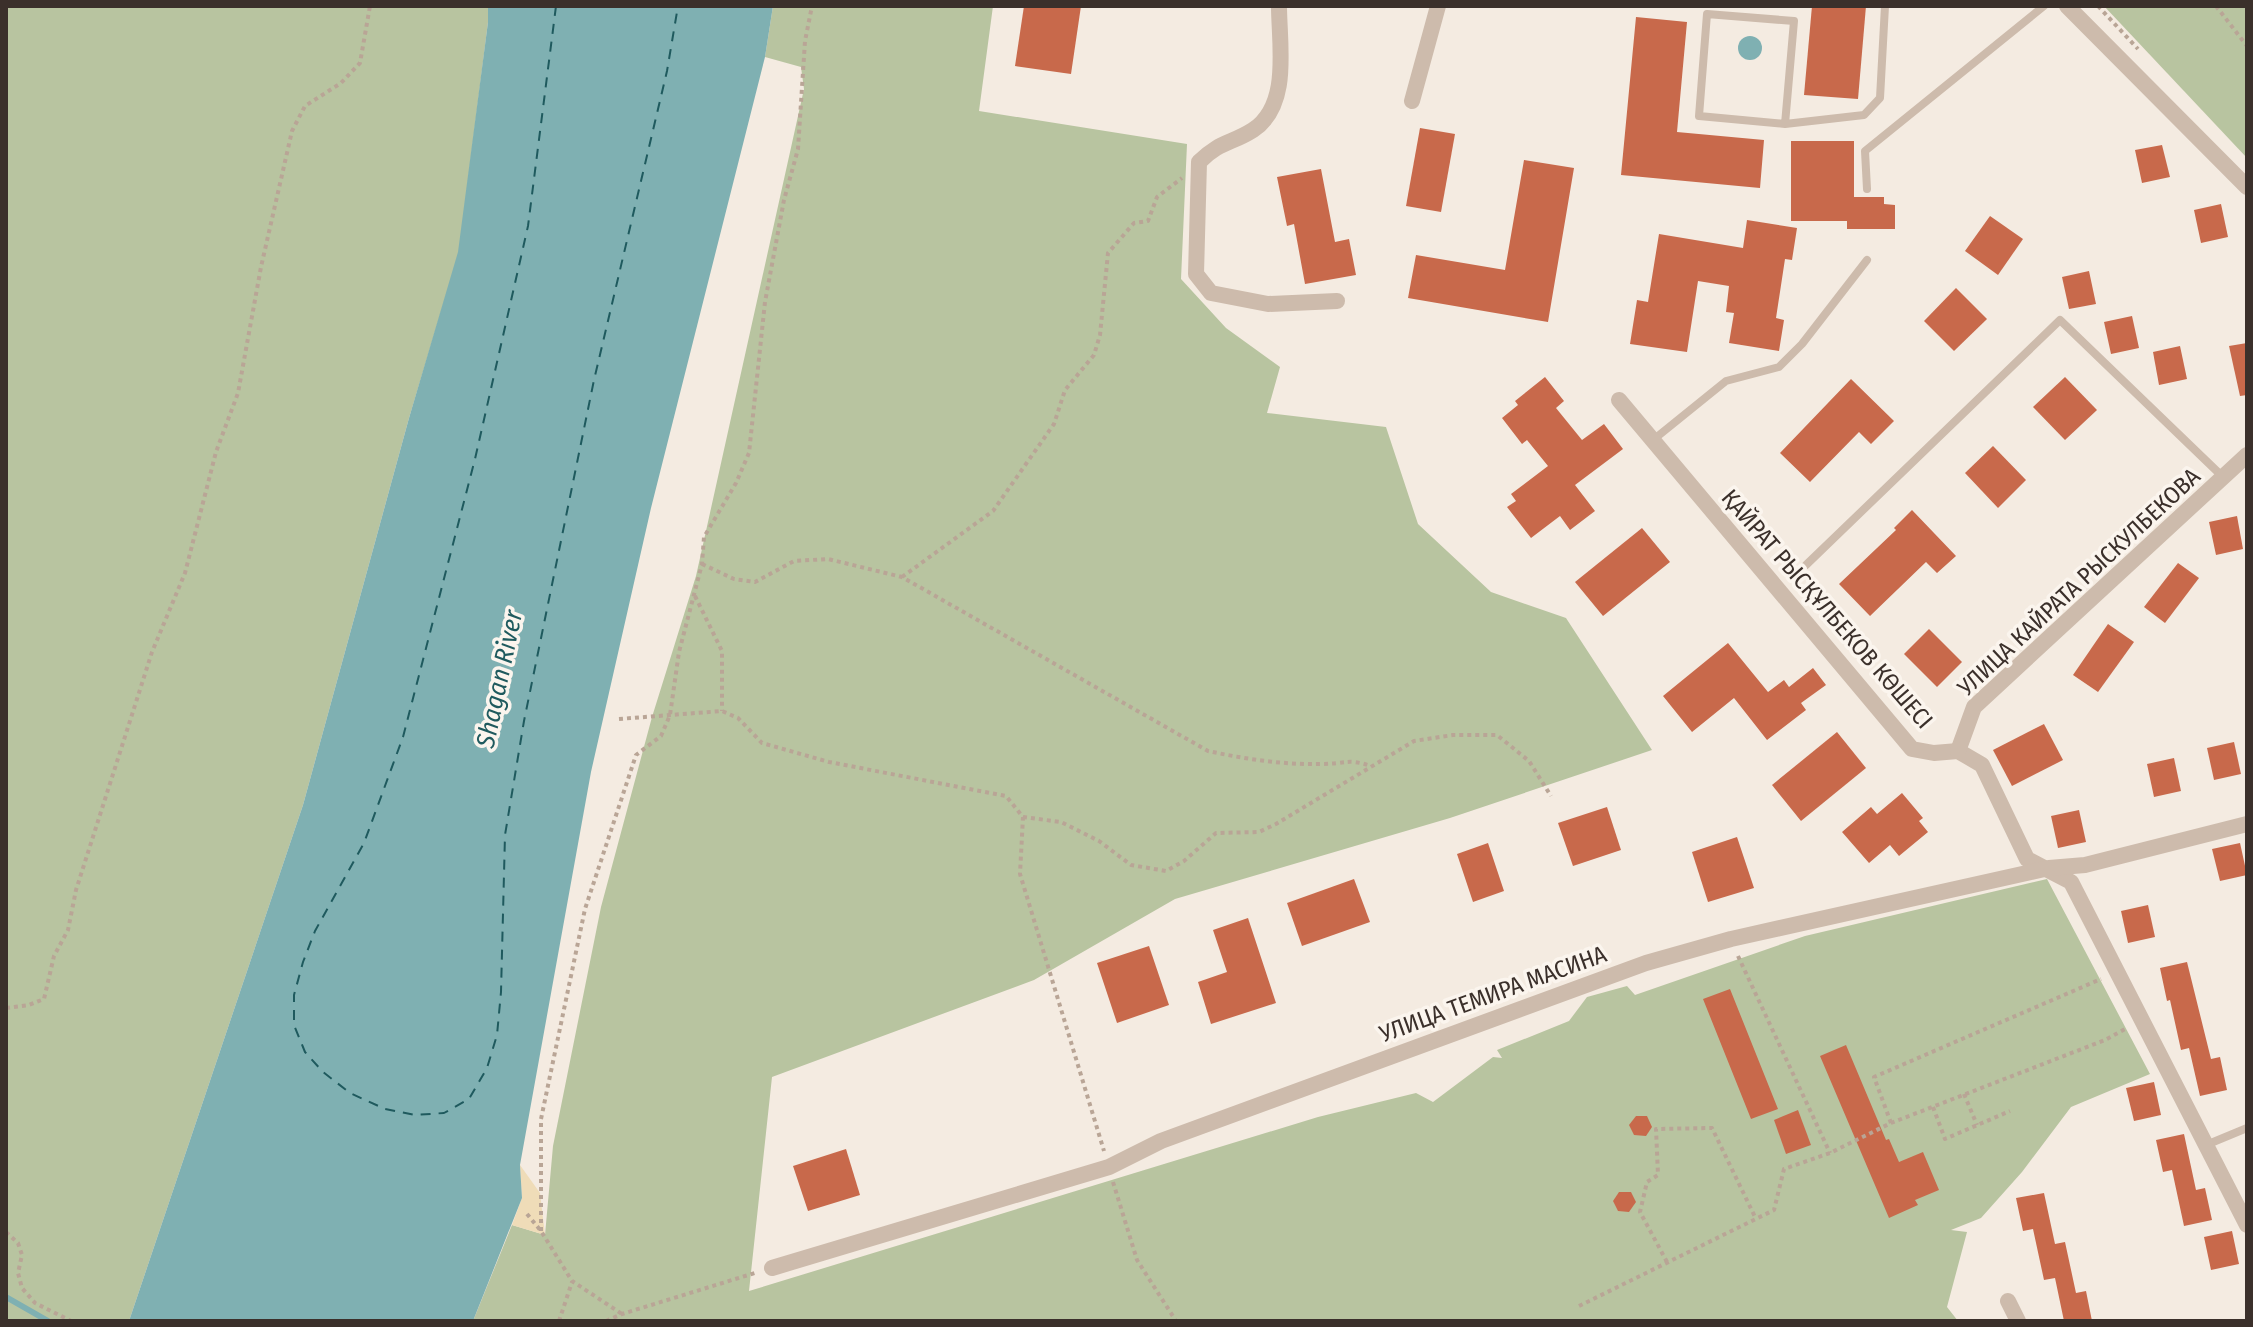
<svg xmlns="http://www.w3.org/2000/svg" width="2253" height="1327" font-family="'Fira Sans Condensed',sans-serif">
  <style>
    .green { fill: #b8c4a0 }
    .sand { fill: #efdcb8 }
    .water { fill: #7fb0b2 }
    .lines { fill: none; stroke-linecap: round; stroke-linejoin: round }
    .stream { stroke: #7fb0b2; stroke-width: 6 }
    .ferry { stroke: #1f5a5e; stroke-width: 2; stroke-dasharray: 10 8; stroke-linecap: butt }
    .building { fill: #c8694b }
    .path { stroke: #b9a596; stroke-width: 4; stroke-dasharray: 4 4; stroke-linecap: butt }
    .lane { stroke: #cdbbac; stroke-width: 8 }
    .street { stroke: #cdbbac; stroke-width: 16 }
    .labels { text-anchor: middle; stroke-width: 7; stroke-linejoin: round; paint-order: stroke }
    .street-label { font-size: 24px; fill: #3b302b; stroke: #fbf5ee }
    .water-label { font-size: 26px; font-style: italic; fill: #1f5a5e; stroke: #fbf5ee }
  </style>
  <rect width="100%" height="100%" fill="#f4ebe1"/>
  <!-- green -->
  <g class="green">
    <path d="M6 6H488V22L459 252 409 418 303 805 129 1321H6Z"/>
    <path d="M773 6H993L979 111 1187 144 1181 279 1226 328 1280 367 1267 413 1386 427 1418 524 1491 592 1566 618 1652 750 1450 818 1175 899 1034 980 772 1077 749 1291 1318 1117 1416 1093 1433 1102 1493 1057 1502 1058 1497 1050 1569 1021 1587 997 1627 986 1635 995 1805 936 2047 879 2150 1074 2071 1107 2022 1172 1981 1218 1951 1230 1967 1232 1947 1307 1958 1321H473L512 1225 545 1235 553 1146 601 907 652 717 696 576 804 89 801 67 765 57Z"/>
    <path d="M2104 6H2247V158Z"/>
  </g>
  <!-- sand -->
  <path class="sand" d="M520 1165 540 1193 545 1235 512 1225 522 1198Z"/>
  <!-- water -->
  <g class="water">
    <path d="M488 6H773L765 57 651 508 591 772 520 1165 522 1198 473 1321H129L303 805 409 418 458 252 488 22Z"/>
    <circle cx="1750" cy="48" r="12"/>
  </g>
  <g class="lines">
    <!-- stream -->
    <path class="stream" d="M6 1297 48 1321"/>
    <!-- ferry -->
    <path class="ferry" d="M556 6 528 226 475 459 403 737 364 843 315 931 303 962 294 995V1025L305 1052 323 1072 350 1093 385 1109 415 1115 444 1113 469 1099 487 1068 497 1035 501 992 505 835 524 721 594 380 667 71 678 6"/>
  </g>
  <!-- building -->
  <g class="building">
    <path d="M1024 6H1081L1071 74 1015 66Z"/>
    <path d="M1812 6H1866L1858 99 1804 95Z"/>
    <path d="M1636 17 1687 22 1677 132 1764 140 1760 188 1621 175Z"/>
    <path d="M1420 128 1455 134 1441 212 1406 206Z"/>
    <path d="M1791 141H1854V197H1884V204L1895 205V229H1847V221H1791Z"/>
    <path d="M2162 145 2170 177 2142 183 2135 150Z"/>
    <path d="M1524 160 1574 168 1548 322 1408 298 1416 255 1505 270Z"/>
    <path d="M1321 169 1335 242 1349 239 1356 275 1305 284 1294 224 1287 226 1277 177Z"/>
    <path d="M2221 204 2228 237 2201 243 2194 210Z"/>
    <path d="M1990 216 2023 239 1998 275 1965 251Z"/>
    <path d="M1747 220 1797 228 1792 260 1785 259 1776 318 1784 320 1779 351 1729 343 1734 313 1726 312 1729 286 1698 281 1687 352 1630 344 1637 300 1648 302 1659 234 1743 248Z"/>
    <path d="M2089 271 2096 304 2069 309 2062 277Z"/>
    <path d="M1956 288 1987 319 1954 351 1924 321Z"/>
    <path d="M2132 316 2139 348 2111 354 2104 322Z"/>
    <path d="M2247 343V395L2240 396 2229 346Z"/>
    <path d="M2180 346 2187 379 2159 385 2153 352Z"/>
    <path d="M1545 377 1564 401 1556 408 1582 440 1604 424 1623 449 1575 485 1595 511 1570 530 1560 516 1531 538 1507 507 1516 501 1511 494 1548 466 1527 440 1522 444 1502 418 1518 405 1515 401Z"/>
    <path d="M2065 377 2097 410 2065 440 2033 407Z"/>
    <path d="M1851 379 1894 421 1871 444 1859 432 1810 482 1780 453Z"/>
    <path d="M1993 446 2026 480 1998 508 1965 473Z"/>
    <path d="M1912 510 1956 556 1937 573 1926 562 1870 616 1839 584 1896 530 1894 528Z"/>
    <path d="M2237 516 2243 549 2216 555 2209 522Z"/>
    <path d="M1642 528 1670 562 1603 616 1575 582Z"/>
    <path d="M2178 563 2199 578 2165 623 2144 607Z"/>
    <path d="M2108 624 2134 642 2098 692 2073 675Z"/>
    <path d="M1929 629 1962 662 1937 687 1904 654Z"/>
    <path d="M1728 643 1768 692 1784 680 1789 687 1813 668 1826 685 1801 703 1806 710 1767 740 1734 698 1692 732 1663 696Z"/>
    <path d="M2044 724 2063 760 2012 786 1993 750Z"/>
    <path d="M1837 732 1866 768 1801 821 1772 785Z"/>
    <path d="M2234 742 2241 774 2214 780 2207 748Z"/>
    <path d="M2174 758 2181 791 2154 797 2147 764Z"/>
    <path d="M1902 793 1923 818 1919 821 1928 832 1899 856 1890 845 1869 863 1842 832 1871 807 1877 814Z"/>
    <path d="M1607 807 1621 850 1573 866 1558 823Z"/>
    <path d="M2079 810 2086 842 2058 848 2051 816Z"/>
    <path d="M1737 837 1754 888 1708 902 1692 852Z"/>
    <path d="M1488 843 1504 891 1473 902 1457 854Z"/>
    <path d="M2240 843 2247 875 2220 881 2212 849Z"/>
    <path d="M1354 879 1370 922 1302 946 1287 903Z"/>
    <path d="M2148 905 2155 937 2128 943 2121 911Z"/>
    <path d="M1248 918 1276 1003 1211 1024 1198 982 1227 972 1213 930Z"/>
    <path d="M1149 946 1169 1005 1117 1023 1097 963Z"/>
    <path d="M2187 962 2211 1059 2220 1057 2227 1090 2200 1096 2189 1048 2181 1050 2170 1000 2167 1001 2160 968Z"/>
    <path d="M1730 989 1778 1109 1751 1119 1703 999Z"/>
    <path d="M1846 1045 1886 1140 1889 1139 1899 1162 1923 1152 1939 1190 1915 1200 1918 1205 1889 1218 1820 1056Z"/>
    <path d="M2154 1082 2161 1115 2134 1121 2126 1088Z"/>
    <path d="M1798 1110 1811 1145 1786 1154 1774 1120Z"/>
    <path d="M1636 1116H1647L1652 1127 1646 1136 1634 1135 1629 1125Z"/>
    <path d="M2184 1134 2196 1190 2205 1188 2212 1220 2184 1226 2172 1170 2163 1172 2156 1140Z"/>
    <path d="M846 1149 860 1195 808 1211 793 1166Z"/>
    <path d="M1619 1192H1631L1636 1202 1629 1212 1618 1211 1613 1201Z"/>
    <path d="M2044 1193 2055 1244 2065 1242 2076 1293 2086 1291 2092 1321H2064L2055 1278 2044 1280 2033 1229 2023 1231 2016 1198Z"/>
    <path d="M2232 1231 2239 1264 2211 1270 2204 1237Z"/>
  </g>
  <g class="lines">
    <!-- path -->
    <g class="path">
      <path d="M2098 6 2138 49"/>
      <path d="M2216 6 2247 46"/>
      <path d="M702 564 734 579 755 582 794 561 828 559 902 577 1208 751C1245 759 1284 765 1322 764 1345 764 1347 758 1371 766"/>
      <path d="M902 577 993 511 1054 424 1065 390 1094 355 1100 335 1108 253 1134 223 1148 221 1157 197 1182 178"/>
      <path d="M695 596 722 651V711"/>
      <path d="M619 719 722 711 738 718 762 743 829 762 1006 796 1023 817 1020 874 1104 1151"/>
      <path d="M1023 817 1061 822 1099 841 1131 865 1166 871 1184 861 1216 833 1259 832 1276 824 1414 741 1453 735H1497L1529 761 1551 796"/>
      <path d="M1738 956 1830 1153"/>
      <path d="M6 1008 29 1005 44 999 54 956 68 930 76 890 152 652 185 573 216 452 238 393 261 267 292 131 305 106 341 83 360 63 370 6"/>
      <path d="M1964 1094 1977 1125"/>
      <path d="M1933 1107 1945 1139 2010 1111"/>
      <path d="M1891 1123 1874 1077 2101 979"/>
      <path d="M1113 1182 1137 1260 1176 1321"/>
      <path d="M527 1214 541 1231 572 1281 622 1314"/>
      <path d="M541 1231V1119L585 909 636 755 661 736 670 715 679 652 702 564 704 537 736 483 749 453 765 302 784 200 798 149 805 41 812 6"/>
      <path d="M6 1232 18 1243 22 1255 18 1273 22 1288 35 1303 71 1321"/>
      <path d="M1667 1262 1640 1212 1647 1182 1658 1175 1656 1129 1712 1128 1756 1219"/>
      <path d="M1579 1306 1774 1210 1784 1169 1830 1153 1891 1123 2105 1040 2127 1028"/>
      <path d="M559 1321 572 1282"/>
      <path d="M606 1321 622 1314 758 1272"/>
    </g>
    <!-- lane -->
    <g class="lane">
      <path d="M1785 124 1794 21 1707 14 1699 116 1785 124 1864 115 1880 98 1885 6"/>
      <path d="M1867 189 1865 151 2044 6"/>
      <path d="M1653 440 1726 381 1779 367 1802 344 1867 260"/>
      <path d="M1806 565 2060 320 2224 478"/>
      <path d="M2206 1145 2247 1128"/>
    </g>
    <!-- street -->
    <g class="street">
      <path d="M1279 6C1279 45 1291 105 1253 130 1231 144 1220 141 1199 162L1196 274 1211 293 1268 304 1337 301"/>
      <path d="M2067 6 2247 187"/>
      <path d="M1412 101 1438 6"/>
      <path d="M1619 400 1912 749 1934 753 1958 751 1982 765 2027 859 2071 882 2247 1225"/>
      <path d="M1958 751 1974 707 2247 455"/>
      <path d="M772 1268 1109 1167 1161 1141 1646 963 1731 939 2049 868 2085 865 2247 824"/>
      <path d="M2008 1301 2018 1321"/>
    </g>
  </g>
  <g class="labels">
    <!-- street labels -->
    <g class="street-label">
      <text transform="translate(2079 582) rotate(-43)" y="8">УЛИЦА КАЙРАТА РЫСКУЛБЕКОВА</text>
      <text transform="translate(1827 609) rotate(49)" y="8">ҚАЙРАТ РЫСҚҰЛБЕКОВ КӨШЕСІ</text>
      <text transform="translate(1493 994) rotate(-20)" y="8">УЛИЦА ТЕМИРА МАСИНА</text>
    </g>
    <!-- water labels -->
    <g class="water-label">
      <text transform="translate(499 679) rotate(-78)" y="9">Shagan River</text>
    </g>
  </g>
  <!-- border -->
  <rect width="2253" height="1327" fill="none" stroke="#3b302b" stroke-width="16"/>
</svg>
